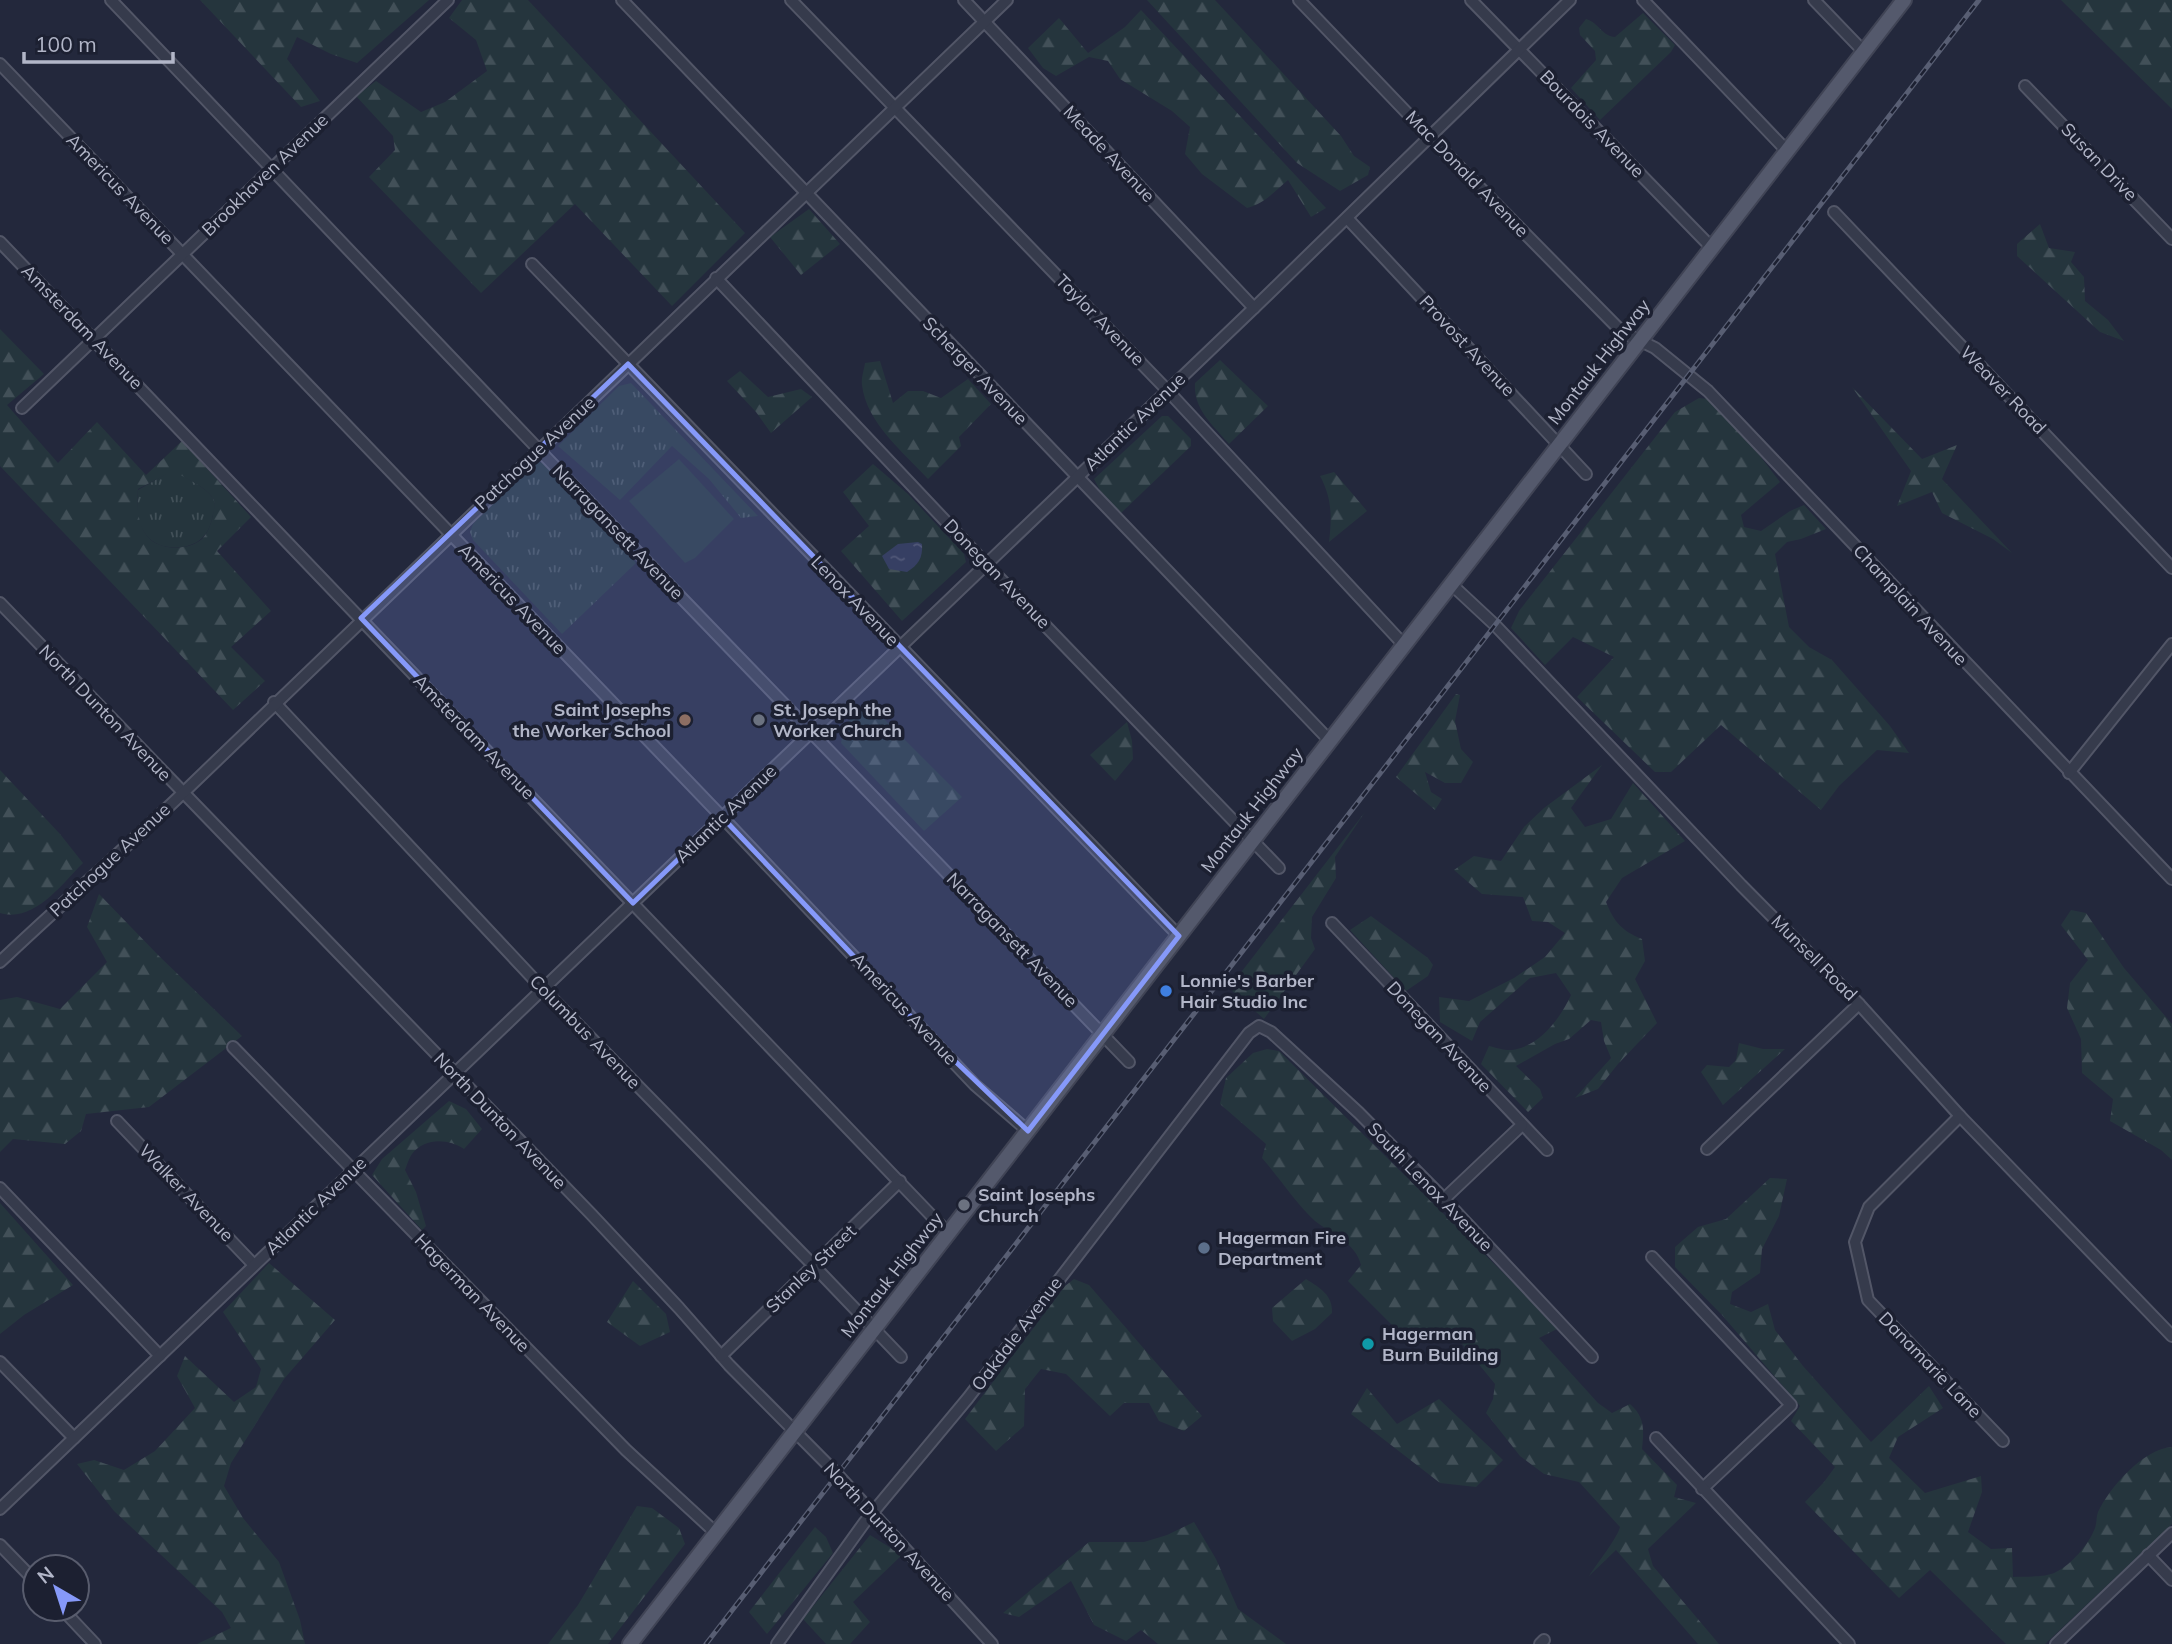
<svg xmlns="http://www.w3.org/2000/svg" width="2172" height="1644" font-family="Mulish,sans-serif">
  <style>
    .grass { fill: url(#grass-tufts) }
    .forest { fill: url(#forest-firs); fill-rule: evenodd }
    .garden { fill: #25353d }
    .water { fill: url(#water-ripples) }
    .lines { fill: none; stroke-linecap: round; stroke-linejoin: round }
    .minor-casing { stroke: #525667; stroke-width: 14 }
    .major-casing { stroke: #404455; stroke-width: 18 }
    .minor { stroke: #363b4c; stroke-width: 10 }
    .major { stroke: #54596c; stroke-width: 14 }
    .rail-casing { stroke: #585e73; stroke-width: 5 }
    .rail { stroke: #1c2031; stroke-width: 2.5; stroke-dasharray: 8; stroke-linecap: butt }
    .marked { fill: #8699f9; fill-opacity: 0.2; stroke: #8699f9; stroke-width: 5; stroke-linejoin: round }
    .education-dot { fill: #8d6e63; stroke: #1c2031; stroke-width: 2.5 }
    .worship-dot { fill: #6b7280; stroke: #1c2031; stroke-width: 2.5 }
    .shop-dot { fill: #3f7fe0; stroke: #1c2031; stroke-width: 2.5 }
    .service-dot { fill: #5c6f8a; stroke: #1c2031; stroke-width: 2.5 }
    .culture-dot { fill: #0f9aa8; stroke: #1c2031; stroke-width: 2.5 }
    .labels { text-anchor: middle; stroke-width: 7; stroke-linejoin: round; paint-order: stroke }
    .street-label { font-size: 18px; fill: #b2b6c8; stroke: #1c2031 }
    .poi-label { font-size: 18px; font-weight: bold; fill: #b2b6c8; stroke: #1c2031; text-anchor: start }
  </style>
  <defs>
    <pattern id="grass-tufts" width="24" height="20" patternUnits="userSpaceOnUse" patternTransform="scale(1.75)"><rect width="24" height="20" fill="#25353d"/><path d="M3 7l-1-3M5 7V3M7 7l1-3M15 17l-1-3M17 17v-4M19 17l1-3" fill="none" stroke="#425058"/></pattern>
    <pattern id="forest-firs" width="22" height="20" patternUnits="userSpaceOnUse" patternTransform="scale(1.75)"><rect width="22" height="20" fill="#25353d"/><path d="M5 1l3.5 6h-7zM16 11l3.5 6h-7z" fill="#425058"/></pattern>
    <pattern id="water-ripples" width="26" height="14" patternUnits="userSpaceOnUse" patternTransform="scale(1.75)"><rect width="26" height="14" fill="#363f63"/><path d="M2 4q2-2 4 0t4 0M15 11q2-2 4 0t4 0" fill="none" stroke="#515878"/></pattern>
  </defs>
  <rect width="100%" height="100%" fill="#23283c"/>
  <!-- grass -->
  <g class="grass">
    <path d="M631 383 758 516 741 518 709 479 672 446 620 500 558 446 619 386Z"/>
    <path d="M538 462 544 463 636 563 562 634 473 540 470 532 473 524 532 465Z"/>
    <path d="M173 470C185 478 205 486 213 498 216 503 215 509 213 514 212 522 208 533 202 538 189 551 159 551 147 536 136 523 137 506 138 490Z"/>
  </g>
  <!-- forest -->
  <g class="forest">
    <path d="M200 0H429L357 63 331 54 297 37 287 59 320 101 301 107Z"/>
    <path d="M462 0H528L745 233 672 306 575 204 481 293 369 177 395 150 393 136 356 96 376 81 421 112 445 102 487 71 476 40 449 18Z"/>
    <path d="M1147 0H1215L1341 136 1354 156 1370 167 1368 175 1340 191 1297 163Z"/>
    <path d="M2061 0H2172V109Z"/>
    <path d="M1141 10 1326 208 1311 217 1288 180C1275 191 1264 204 1247 208L1202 174 1185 154 1190 127 1172 111 1120 79 1108 61 1089 57 1056 76 1043 68 1028 48 1059 18 1088 53 1125 27Z"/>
    <path d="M1643 13 1675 45 1671 52 1600 120 1571 88 1596 60 1595 51 1580 35 1579 28 1586 19C1598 22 1603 37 1615 37Z"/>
    <path d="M809 209 840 244 801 275 770 237Z"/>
    <path d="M2040 224 2049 248 2075 252 2071 262 2084 277 2085 301 2108 320 2124 341 2100 332 2017 256V244Z"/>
    <path d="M0 329 44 374 7 405 58 463 97 422 146 475 182 441 251 517 217 551 271 611 231 647 265 681 233 710 0 466ZM173 471C185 478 205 486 213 498 216 504 214 509 213 514 212 522 208 533 202 539 188 551 159 551 147 536 137 523 137 505 138 489Z"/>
    <path d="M1220 360 1268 406 1229 444C1213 425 1193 409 1195 383Z"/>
    <path d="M880 361 893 403 908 391H923L941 398 968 379 991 404 959 437 961 446 928 479C904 453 866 422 862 385 861 378 864 370 865 363Z"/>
    <path d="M740 371 768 397 801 389 812 397 771 433 756 412 727 381Z"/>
    <path d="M1852 387 1922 459 1957 445 1942 479 2012 553 1993 539 1942 513 1932 492 1897 506 1911 471Z"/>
    <path d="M1699 398 1717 400 1780 482 1741 515 1744 527 1761 531 1790 511 1804 505 1826 529 1801 539 1787 542 1775 554 1789 627 1809 647 1832 660 1890 726 1909 753 1877 750 1839 786 1821 810 1721 725 1671 772H1655L1577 697 1614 657 1573 637 1545 665 1511 628 1519 611 1675 412Z"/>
    <path d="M1162 416H1168L1191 439V446L1120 514 1102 494 1094 479Z"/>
    <path d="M873 464 908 494 964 554 966 562 902 621 841 551 869 526 843 492Z"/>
    <path d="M1334 472 1367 511 1329 542C1332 517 1332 498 1320 476Z"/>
    <path d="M1456 694 1460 695 1455 721 1461 749 1473 762 1461 783H1445L1425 772 1431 792 1442 799 1435 810 1396 777Z"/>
    <path d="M867 702 962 797 924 831 841 743 844 726Z"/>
    <path d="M1127 722 1132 741 1133 759 1115 781 1090 755Z"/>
    <path d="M1602 765 1571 808 1585 827 1611 819 1633 783 1685 841 1622 878 1606 902C1614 922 1622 931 1642 939L1645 961 1635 979 1657 1023 1618 1064 1598 1089 1575 1098 1611 1058 1604 1041 1601 1022 1591 1020 1569 1039 1555 1044 1516 1066 1540 1089 1543 1098 1528 1112 1481 1064 1489 1046C1497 1048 1509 1052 1517 1049 1542 1043 1561 1017 1571 995L1556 973 1530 978 1480 1022 1472 1041 1440 1022 1439 997 1469 1001 1514 978 1545 957 1565 933 1548 922 1532 921 1523 897 1482 894 1454 870 1474 856 1501 861 1524 827 1544 808Z"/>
    <path d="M0 770 60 834 83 863C61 885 34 923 0 913Z"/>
    <path d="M1365 812 1335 857 1336 878 1312 917 1311 938 1315 949 1264 1019 1229 988Z"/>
    <path d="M99 894 159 956 242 1036 149 1107 86 1114 81 1131 65 1144 13 1139 0 1152V1000L17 997 60 1009 107 962 87 927Z"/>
    <path d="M2071 910 2086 913 2124 968 2172 1024V1160L2161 1150 2110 1121 2113 1099 2082 1073 2081 1039 2067 1008 2070 983 2088 960 2061 925Z"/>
    <path d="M1371 916 1428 958 1433 965 1428 976 1406 991 1350 930Z"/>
    <path d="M1739 1043 1763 1049H1785L1723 1105 1701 1072 1707 1065 1729 1067 1736 1060Z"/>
    <path d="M1267 1049 1279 1051 1559 1328 1539 1338 1598 1403 1612 1413 1630 1404C1645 1417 1644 1430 1642 1449L1677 1485 1674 1497 1696 1503 1648 1549 1653 1566 1719 1644H1698L1616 1550 1589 1576C1596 1565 1618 1537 1620 1527L1579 1482 1544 1474 1520 1456 1486 1413 1493 1399 1495 1384 1450 1329 1411 1344 1348 1281 1361 1265C1355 1242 1333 1235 1315 1221 1298 1206 1278 1176 1262 1158L1266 1144 1220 1104 1226 1078 1253 1053Z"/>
    <path d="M449 1101 466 1109 482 1129 464 1149C449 1139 425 1137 412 1154 409 1158 407 1165 405 1170L416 1192 426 1226 422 1230 372 1175 382 1159Z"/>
    <path d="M1770 1178 1787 1179 1779 1216 1762 1249 1760 1273 1732 1292 1730 1304 1751 1312 1768 1304 1775 1330 1803 1366 1871 1442 1929 1386 1943 1408 1898 1437 1889 1458 1925 1493 1981 1476 1982 1492 1968 1532 1991 1549 2012 1548 2013 1577C2025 1576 2045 1578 2056 1572 2071 1565 2089 1544 2095 1528 2097 1523 2096 1517 2098 1512 2110 1487 2143 1449 2172 1447V1524L2045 1644H2006L1930 1570 1899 1598 1805 1502 1824 1482 1835 1467 1791 1421 1800 1406 1722 1315 1675 1267V1247L1698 1227 1726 1219Z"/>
    <path d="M0 1203 73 1285 24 1315 0 1334Z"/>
    <path d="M269 1263 335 1320 284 1379 231 1463 224 1486 243 1518 279 1562 300 1620 305 1644H197L231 1628 222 1612 114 1511 77 1464 94 1460 124 1470 155 1451 195 1408 177 1376 185 1356 234 1402 256 1387 261 1369 223 1312Z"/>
    <path d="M1074 1279 1089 1285 1202 1416 1184 1431 1159 1421 1149 1403H1124L1110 1416 1066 1374 1041 1369 1025 1389 1024 1426 996 1451 965 1419 1065 1286Z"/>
    <path d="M1306 1279C1320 1288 1333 1295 1332 1313L1315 1329 1292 1341 1273 1321 1272 1308Z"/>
    <path d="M633 1281 666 1314 670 1332 640 1346 607 1322Z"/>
    <path d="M1367 1388 1397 1424 1439 1399 1503 1460 1476 1487 1440 1483 1351 1414Z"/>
    <path d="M637 1506 652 1508 679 1528 685 1544 608 1644H548L578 1605Z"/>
    <path d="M1194 1522 1216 1559 1238 1609 1286 1644H1158L1141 1630 1126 1641 1094 1625 1071 1581 1019 1617 1003 1613 1089 1542H1144L1167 1535Z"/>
    <path d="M815 1527 826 1537 833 1553 767 1634 749 1612Z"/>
    <path d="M870 1535 902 1555 853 1602 870 1622 850 1644H826L803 1619Z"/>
  </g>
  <!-- garden -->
  <path class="garden" d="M679 459 734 519 695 558 685 563 629 501Z"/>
  <!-- water -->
  <path class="water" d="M918 542 922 544C923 558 918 565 907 572L889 569 882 556 898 544Z"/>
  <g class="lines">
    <!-- minor casing -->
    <g class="minor-casing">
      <g id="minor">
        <path d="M111 0 539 450 1129 1062"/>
        <path d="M622 0 1330 741"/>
        <path d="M791 0 1168 391 1404 645"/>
        <path d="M964 0 1254 308"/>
        <path d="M1299 0 1430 137 1622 332 1655 348 1708 391 2172 879"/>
        <path d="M1471 0 1712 248"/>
        <path d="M1643 0 1787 151"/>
        <path d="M1814 0 1864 52"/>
        <path d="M0 64 722 817 975 1085 1028 1131"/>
        <path d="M2025 86 2172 239"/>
        <path d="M1834 212 2172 568"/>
        <path d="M1347 218 1586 474"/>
        <path d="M0 242 948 1233"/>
        <path d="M532 264 1179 936"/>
        <path d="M716 278 986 564 1279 868"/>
        <path d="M22 408 448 0"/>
        <path d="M1451 584 1495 625 1741 885 1859 1004 1960 1116 2172 1336"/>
        <path d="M0 603 592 1215 679 1308 729 1365 837 1474 992 1644"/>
        <path d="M274 702 543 989 814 1266 901 1357"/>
        <path d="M2069 773 2172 644"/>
        <path d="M1332 923 1547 1150"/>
        <path d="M0 962C61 904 125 849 185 791 457 526 732 263 1007 0"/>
        <path d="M233 1047 626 1450 716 1533"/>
        <path d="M1960 1116 1869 1207 1855 1242 1868 1300 2003 1441"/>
        <path d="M117 1121 254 1265"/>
        <path d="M1707 1149 1859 1004"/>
        <path d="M0 1188 160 1356"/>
        <path d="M1444 1199 1522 1125"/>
        <path d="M1652 1257 1791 1405 1702 1489"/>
        <path d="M721 1356 900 1181"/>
        <path d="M0 1362 74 1438"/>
        <path d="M1656 1438 1849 1644"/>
        <path d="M0 1509 1254 308 1570 0"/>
        <path d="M0 1545 35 1581"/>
        <path d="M2148 1555 2172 1580"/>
        <path d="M62 1609 95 1644"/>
        <path d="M777 1644 864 1523 968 1398 1249 1033 1259 1026 1271 1032 1359 1113 1444 1199 1592 1357"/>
        <path d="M1540 1644 1544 1640"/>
        <path d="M2056 1644 2172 1533"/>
      </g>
    </g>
    <!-- major casing -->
    <g class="major-casing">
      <path id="major" d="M630 1644 1904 0"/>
    </g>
    <!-- minor -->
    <use href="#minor" class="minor"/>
    <!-- major -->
    <use href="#major" class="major"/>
    <!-- rail casing -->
    <g class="rail-casing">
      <path id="rail" d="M706 1644 1979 0"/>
    </g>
    <!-- rail -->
    <use href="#rail" class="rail"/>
  </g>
  <!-- marked area -->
  <path class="marked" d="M628 364 1179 936 1028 1131 931 1038 722 817 633 903 361 618Z"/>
  <!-- markers -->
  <circle class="education-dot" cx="685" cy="720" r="7"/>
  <g class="worship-dot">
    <circle cx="759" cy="720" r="7"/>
    <circle cx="964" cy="1205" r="7"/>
  </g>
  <circle class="shop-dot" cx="1166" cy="991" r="7"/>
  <circle class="service-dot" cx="1204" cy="1248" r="7"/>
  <circle class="culture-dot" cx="1368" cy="1344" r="7"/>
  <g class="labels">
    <!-- street labels -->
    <g class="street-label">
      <text transform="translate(1592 124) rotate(46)" y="6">Bourdois Avenue</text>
      <text transform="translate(1109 154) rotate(47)" y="6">Meade Avenue</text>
      <text transform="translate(2099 162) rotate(46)" y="6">Susan Drive</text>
      <text transform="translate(1467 174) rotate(46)" y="6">Mac Donald Avenue</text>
      <text transform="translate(265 175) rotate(-44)" y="6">Brookhaven Avenue</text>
      <text transform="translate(120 189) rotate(46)" y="6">Americus Avenue</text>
      <text transform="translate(1100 320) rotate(46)" y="6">Taylor Avenue</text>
      <text transform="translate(82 327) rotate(46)" y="6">Amsterdam Avenue</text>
      <text transform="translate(1467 346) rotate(47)" y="6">Provost Avenue</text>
      <text transform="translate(1599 362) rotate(-52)" y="6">Montauk Highway</text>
      <text transform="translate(975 371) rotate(46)" y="6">Scherger Avenue</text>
      <text transform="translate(2003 390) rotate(46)" y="6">Weaver Road</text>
      <text transform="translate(1135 422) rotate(-44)" y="6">Atlantic Avenue</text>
      <text transform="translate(535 453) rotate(-43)" y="6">Patchogue Avenue</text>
      <text transform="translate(618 532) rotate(46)" y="6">Narragansett Avenue</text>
      <text transform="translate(997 574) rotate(46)" y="6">Donegan Avenue</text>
      <text transform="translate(512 599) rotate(46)" y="6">Americus Avenue</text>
      <text transform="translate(855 601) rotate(46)" y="6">Lenox Avenue</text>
      <text transform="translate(1910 605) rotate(47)" y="6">Champlain Avenue</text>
      <text transform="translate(105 713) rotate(46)" y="6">North Dunton Avenue</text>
      <text transform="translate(474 737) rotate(46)" y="6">Amsterdam Avenue</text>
      <text transform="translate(1252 810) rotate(-52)" y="6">Montauk Highway</text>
      <text transform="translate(726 814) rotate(-44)" y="6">Atlantic Avenue</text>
      <text transform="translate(110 860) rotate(-43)" y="6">Patchogue Avenue</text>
      <text transform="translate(1012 940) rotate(46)" y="6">Narragansett Avenue</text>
      <text transform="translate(1814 958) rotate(45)" y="6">Munsell Road</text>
      <text transform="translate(904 1009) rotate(47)" y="6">Americus Avenue</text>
      <text transform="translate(585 1032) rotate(46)" y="6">Columbus Avenue</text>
      <text transform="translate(1439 1037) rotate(47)" y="6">Donegan Avenue</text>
      <text transform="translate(500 1121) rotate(46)" y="6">North Dunton Avenue</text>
      <text transform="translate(1430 1187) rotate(46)" y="6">South Lenox Avenue</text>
      <text transform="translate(186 1193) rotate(46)" y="6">Walker Avenue</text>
      <text transform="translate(316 1206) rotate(-44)" y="6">Atlantic Avenue</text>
      <text transform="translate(811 1269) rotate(-44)" y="6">Stanley Street</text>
      <text transform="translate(892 1275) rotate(-52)" y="6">Montauk Highway</text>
      <text transform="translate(472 1293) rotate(46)" y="6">Hagerman Avenue</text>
      <text transform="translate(1017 1334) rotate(-53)" y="6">Oakdale Avenue</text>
      <text transform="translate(1930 1365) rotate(46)" y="6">Danamarie Lane</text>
      <text transform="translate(889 1532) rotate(47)" y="6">North Dunton Avenue</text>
    </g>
    <!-- poi labels -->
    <g class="poi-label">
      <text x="671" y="716" text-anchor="end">Saint Josephs<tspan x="671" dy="21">the Worker School</tspan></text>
      <text x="773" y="716">St. Joseph the<tspan x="773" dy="21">Worker Church</tspan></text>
      <text x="1180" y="987">Lonnie's Barber<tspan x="1180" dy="21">Hair Studio Inc</tspan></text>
      <text x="978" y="1201">Saint Josephs<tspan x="978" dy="21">Church</tspan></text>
      <text x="1218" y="1244">Hagerman Fire<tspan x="1218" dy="21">Department</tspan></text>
      <text x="1382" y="1340">Hagerman<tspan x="1382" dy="21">Burn Building</tspan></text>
    </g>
  </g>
  <!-- north arrow -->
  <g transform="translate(56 1588) rotate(321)"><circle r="33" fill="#1c2031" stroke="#585c6d" stroke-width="2"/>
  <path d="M0-5L12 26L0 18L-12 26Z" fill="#8699f9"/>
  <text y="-10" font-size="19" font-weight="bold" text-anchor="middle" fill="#b2b6c8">N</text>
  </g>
  <!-- scale -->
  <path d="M24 52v10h149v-10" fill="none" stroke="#b2b6c8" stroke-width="3.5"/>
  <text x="35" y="52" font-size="21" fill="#b2b6c8" stroke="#1c2031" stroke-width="5" paint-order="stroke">100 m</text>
</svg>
